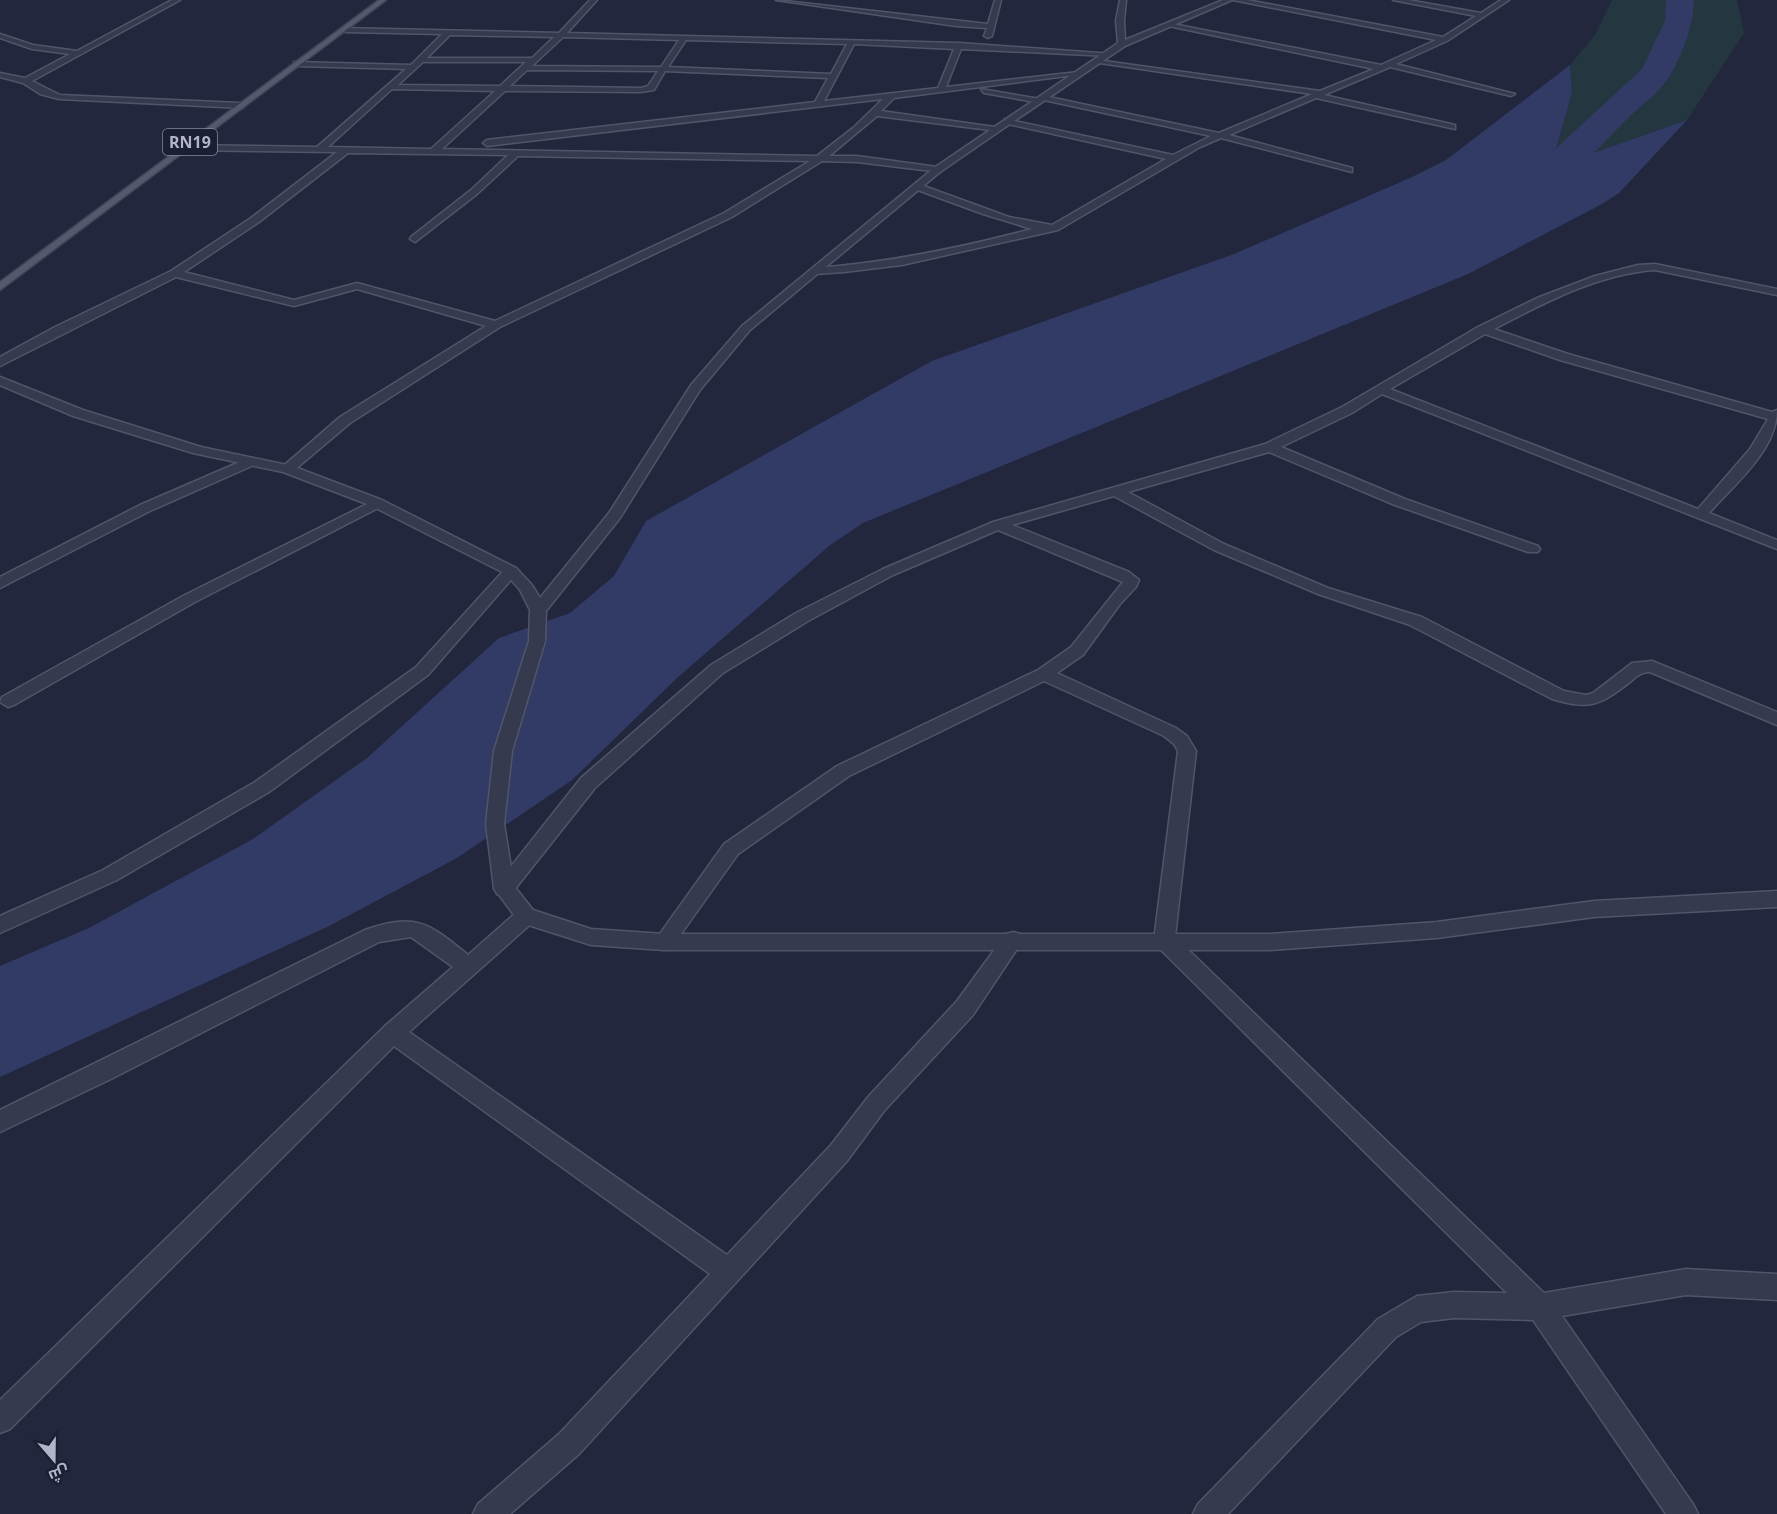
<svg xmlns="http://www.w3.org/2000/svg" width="1777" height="1514" font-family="'Noto Sans',Cairo,sans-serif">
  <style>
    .green { fill: #24363f }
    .water { fill: #323b65 }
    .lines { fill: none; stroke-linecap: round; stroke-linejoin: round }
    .river { fill: #323b65; fill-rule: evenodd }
    .minor-casing { stroke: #515569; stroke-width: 3 }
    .tertiary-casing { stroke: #515569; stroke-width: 3 }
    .primary-casing { stroke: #3f4357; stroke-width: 3 }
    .minor { fill: #363a4e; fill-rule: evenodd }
    .tertiary { fill: #363a4e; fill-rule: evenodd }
    .primary { fill: #54596e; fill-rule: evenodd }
    .labels { text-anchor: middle; stroke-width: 4.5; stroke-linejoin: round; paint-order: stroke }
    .shield { fill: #1b1f33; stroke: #85889c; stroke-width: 1.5 }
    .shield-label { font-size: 16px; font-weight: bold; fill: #b2b5c9 }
  </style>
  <rect width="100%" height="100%" fill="#22273e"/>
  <!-- green -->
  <path class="green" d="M1612 0H1737L1744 33 1687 120 1562 164 1556 149 1572 93 1570 65 1595 35Z"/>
  <!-- water -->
  <path class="water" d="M1570 65 1572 93 1556 149 1562 164 1687 120 1619 193 1602 204 1468 274 863 523 829 546 677 678 572 780 457 858 329 926 0 1077V966L89 928 253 839 367 758 499 638 570 613 614 576 646 521 932 361 1234 254 1410 178 1446 160Z"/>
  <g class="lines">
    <!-- river -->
    <path class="river" d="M1666 0H1694C1693 25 1684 51 1671 74 1662 91 1641 105 1627 119 1590 156 1520 237 1463 222L1457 214 1463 206 1525 177 1642 69 1665 21Z"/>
    <!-- minor casing -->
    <g class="minor-casing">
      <g id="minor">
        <path d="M172 0H180L32 81 60 95 240 103 243 108 59 99 40 94 23 83 0 77V73L25 78 70 54 32 49 0 38V34L33 45 77 51Z"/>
        <path d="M590 0H597L567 33 959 43 1113 54 1109 56 961 49 946 87 1078 72 1082 74 894 98 881 111 1002 128 998 131 877 116 829 156H857L937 167 942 170 940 172 857 162 822 161 732 217 500 327 350 423 292 472 287 473 280 469 340 417 486 326 357 289 294 306 176 277 0 366V357L55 327 171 271 251 218 337 152 184 150 181 149V145L317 147 406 69 297 66 294 62 411 65 442 34 345 32 342 28 559 33ZM450 35 554 37 532 58H427ZM563 37 679 40 661 67 532 66ZM686 40 847 44 831 74 668 67ZM854 44 954 49 938 88 824 101ZM423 62H526L500 86 398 85ZM527 70 658 71 648 86 641 88 510 86ZM665 71 828 78 815 102 487 140 483 143 487 146 883 99 853 128 817 156 442 149 505 91 641 92 654 90ZM392 89 495 91 431 149 328 147ZM348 153 508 155 471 190 411 237 410 239 415 242 477 194 518 156 810 161 724 213 495 321 357 283 294 300 184 272 259 222Z"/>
        <path d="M776 0 988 24 995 0H1001L992 36 988 38 984 36 987 28 956 26Z"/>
        <path d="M1233 0H1247L1443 37 1476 16 1393 0H1408L1481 13 1501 0H1509L1447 41 1396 64 1515 94 1511 96 1390 67 1324 95 1455 125V129L1316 98 1229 135 1352 168V172L1221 138 1200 147 1058 230 902 265 844 272 814 274 809 271 814 268C888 263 960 248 1032 229L983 214 915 189V185H921L1009 217 1052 225 1166 159 1008 124 1005 119 1173 155 1211 136 1044 100 1040 103 984 93 981 89 1040 99 1044 96 1219 133 1312 94 1093 62 1097 60 1320 91 1374 69 1164 25 1168 23 1381 65 1436 40Z"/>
        <path d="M1655 264 1777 289V295L1655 270C1598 274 1544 303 1494 329L1568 354 1772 412 1777 410C1777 450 1734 485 1709 513L1777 540V549L1382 394 1352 413 1281 447 1405 499 1538 546 1540 549 1538 552H1528L1395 505 1269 452 1128 492 1224 544 1328 588 1422 617 1564 691 1586 695 1593 693 1632 663 1652 661 1777 712V725L1650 672C1641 672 1637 676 1630 682 1599 706 1590 710 1552 699L1410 625 1318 594 1214 550 1114 496 1012 525 1129 572 1139 580 1136 587 1120 604 1083 655 1057 673 1176 728 1187 736 1196 751 1175 937 1544 1293 1686 1269 1777 1274V1300L1686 1295 1562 1316 1693 1504 1698 1514H1666L1533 1320 1454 1318 1421 1322 1396 1337 1228 1514H1193L1198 1504 1378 1319 1417 1296 1454 1292 1507 1293 1157 946 1154 940 1178 751 1174 744 1164 736 1044 681 849 776 738 854 671 948 664 950 657 948 654 942 724 844 837 766 1038 670 1071 647 1123 582 998 530 893 575 808 621 723 673 595 788 511 894 504 896 497 894 494 888 581 778 711 665 796 613 883 569 993 522 1265 444 1342 407 1478 327 1537 298 1595 276 1638 265ZM1485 334 1560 360 1768 419 1750 449 1698 509 1390 389Z"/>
        <path d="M249 458 256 462 254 465 150 511 0 588V577L140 505Z"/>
        <path d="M377 499 384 503 382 506 195 602 14 705 8 707 0 702 2 697 183 596Z"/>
        <path d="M511 566 516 568 519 571 516 574 428 675 269 792 117 880 0 933V916L103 870 255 782 416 667 506 568Z"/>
        <path d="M526 908 533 910 536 916 533 922 409 1032 727 1255 831 1145 868 1097 957 1001 1006 934 1013 932 1020 934 1023 940 973 1015 884 1111 847 1161 579 1454 510 1514H473L478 1504 559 1434 710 1274 394 1046 10 1429 0 1433V1400L385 1026 453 967 411 937 379 942 109 1080 0 1132V1110L365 930C415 913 428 922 468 955L519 910Z"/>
      </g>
    </g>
    <!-- tertiary casing -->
    <g class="tertiary-casing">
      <path id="tertiary" d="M1120 0H1126L1124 21 1125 40 1223 0H1232L1125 46 1001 130 940 172 750 330 700 390 620 518 546 611 545 641 512 751 504 824 514 886 533 910 591 929 664 934H1270L1437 922 1594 901 1777 891V907L1594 917 1437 938 1270 950H664L591 945 519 922 494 888 486 824 494 751 529 641 530 610 520 590 506 574 372 506 283 472 193 453 73 416 0 385V377L83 410 201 447 292 466 382 500 516 568 532 585 540 598 609 513 691 385 742 326 934 168 1118 43 1116 21Z"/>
    </g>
    <!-- primary casing -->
    <g class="primary-casing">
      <path id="primary" d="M379 0H386L0 290V282Z"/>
    </g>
    <!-- minor -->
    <use href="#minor" class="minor"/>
    <!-- tertiary -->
    <use href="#tertiary" class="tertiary"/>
    <!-- primary -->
    <use href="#primary" class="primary"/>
  </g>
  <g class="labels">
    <!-- shield labels -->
    <rect class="shield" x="163" y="129" width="54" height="26" rx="4.5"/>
    <g class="shield-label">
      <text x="190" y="148">RN19</text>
    </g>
  </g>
  <!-- north arrow -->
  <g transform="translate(54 1460) rotate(160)" stroke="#1b1f33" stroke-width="4.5" paint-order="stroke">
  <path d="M0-4.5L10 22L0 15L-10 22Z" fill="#b2b5c9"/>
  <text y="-9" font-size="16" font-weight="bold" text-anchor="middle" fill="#b2b5c9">ش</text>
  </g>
</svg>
